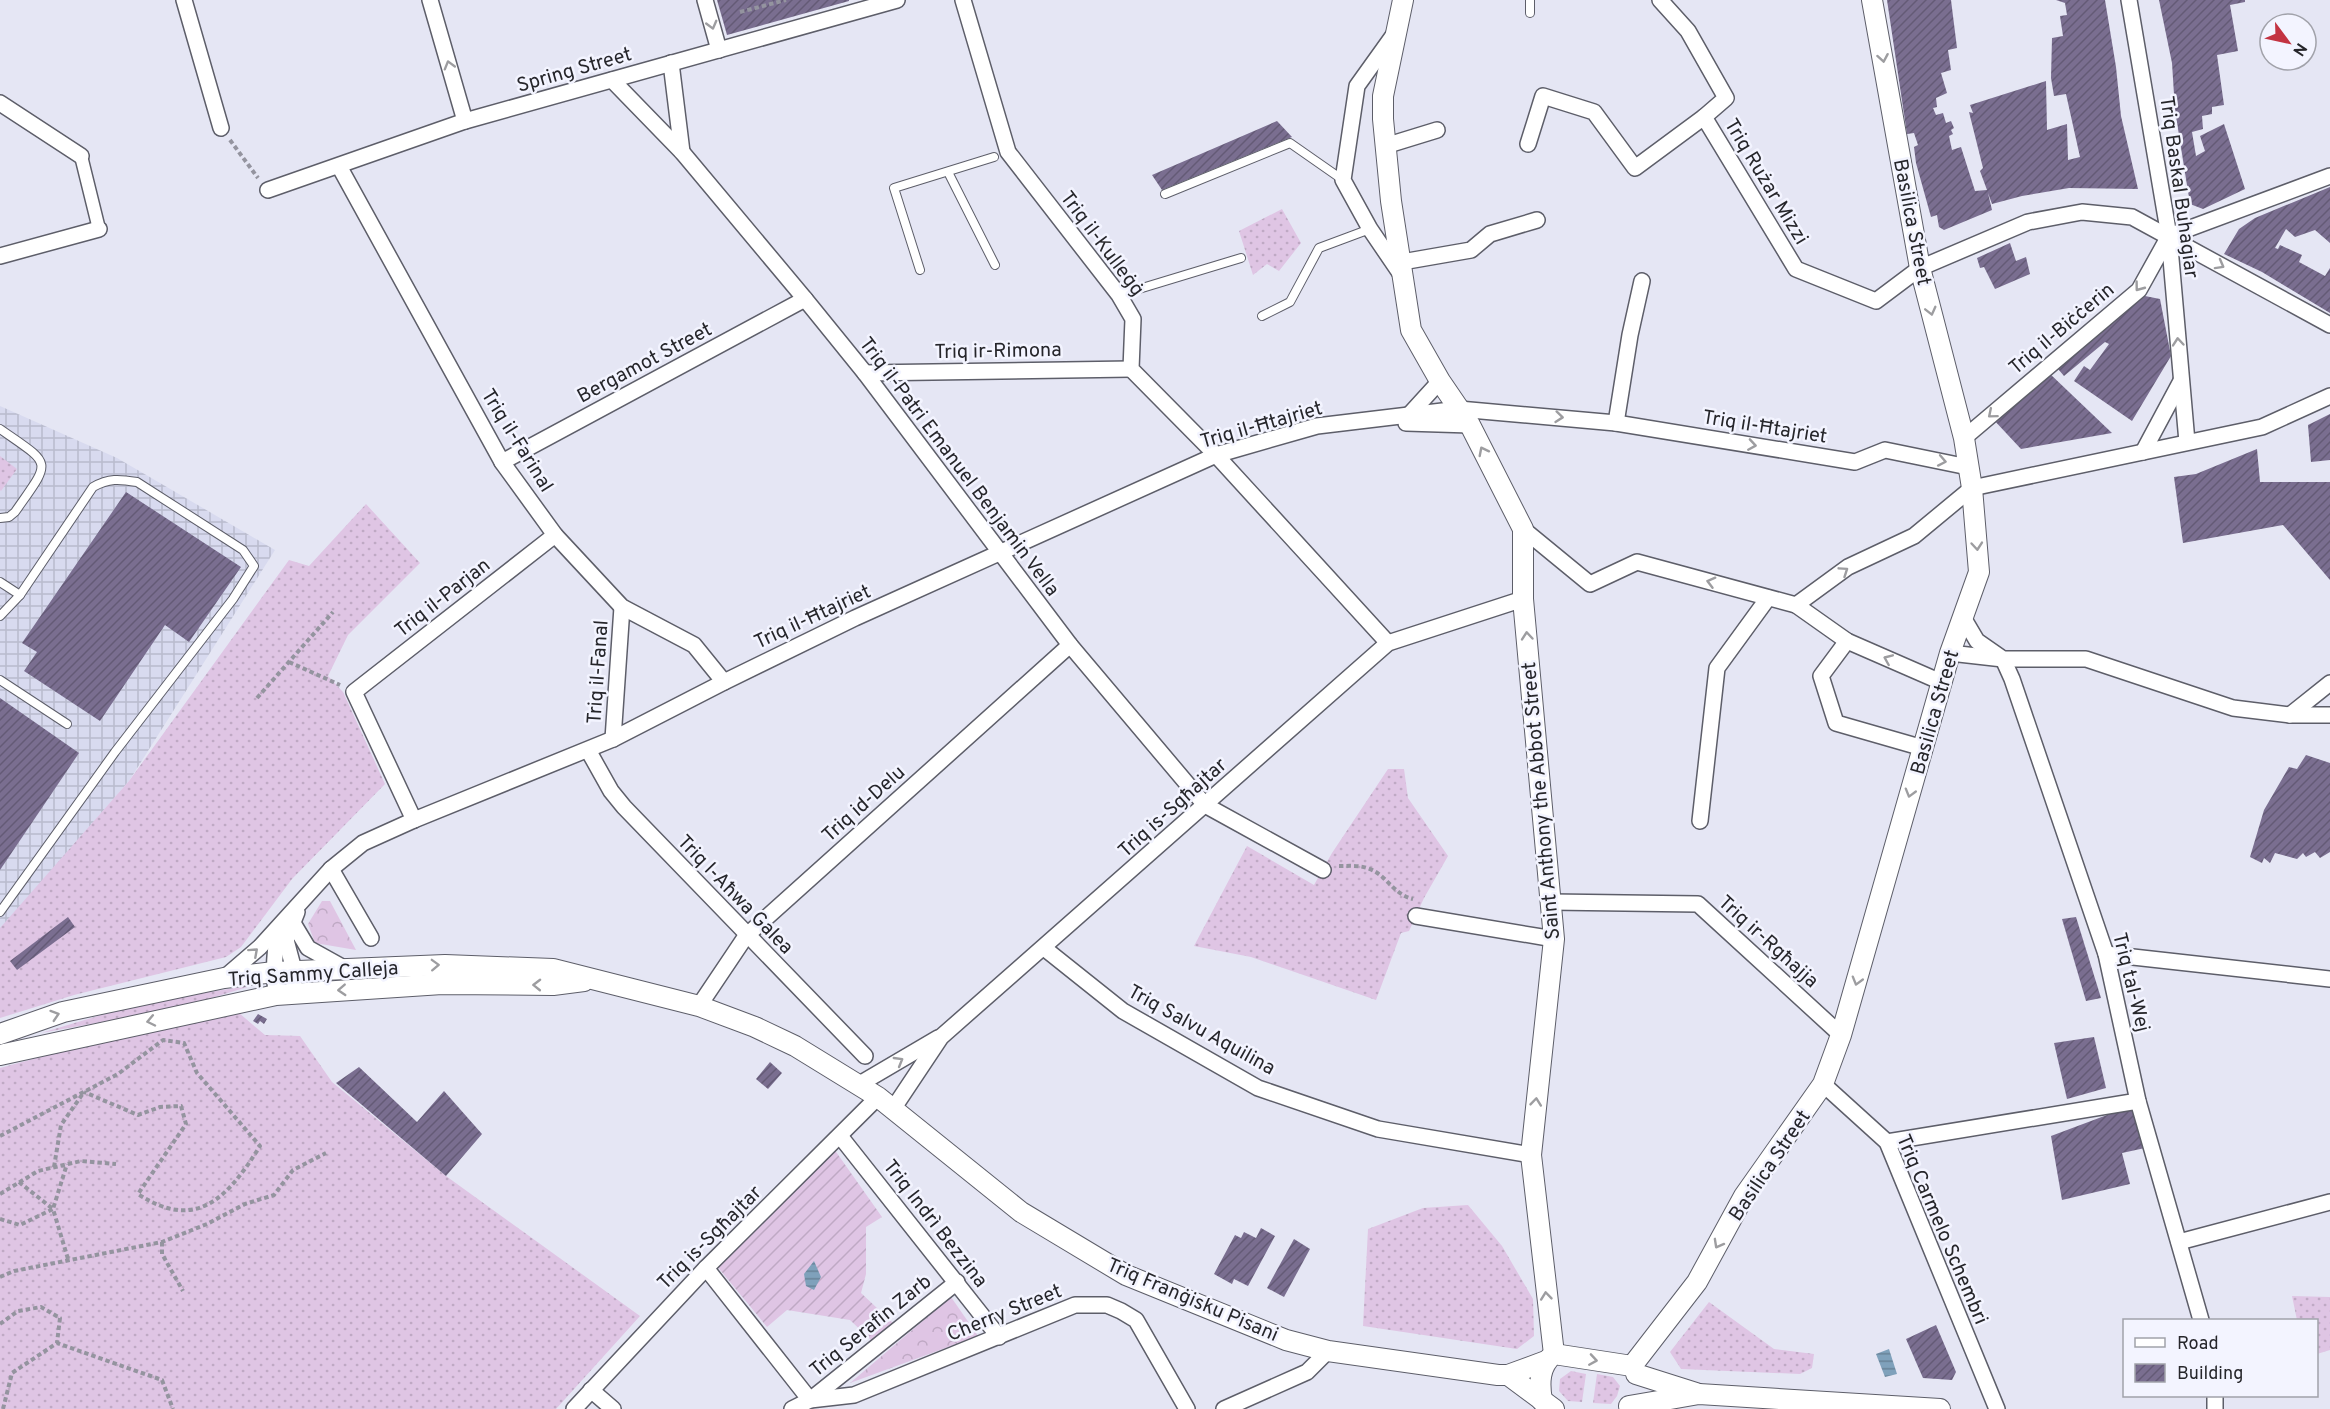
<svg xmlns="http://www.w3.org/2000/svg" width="2330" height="1409" font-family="Overpass,sans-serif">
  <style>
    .industrial { fill: url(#industrial-grid) }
    .grass { fill: url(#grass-dots) }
    .park { fill: url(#park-crowns) }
    .garden { fill: url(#garden-furrows) }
    .water { fill: url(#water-rules) }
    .building { fill: url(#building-hatch) }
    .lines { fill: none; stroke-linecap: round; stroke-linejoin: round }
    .service-casing { stroke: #5d5e69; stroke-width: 10 }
    .pedestrian-casing { stroke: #5d5e69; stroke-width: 15 }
    .minor-casing { stroke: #5d5e69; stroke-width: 18 }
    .tertiary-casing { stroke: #5d5e69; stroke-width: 22 }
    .path { stroke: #94949f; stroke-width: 4; stroke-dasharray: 4.5 3; stroke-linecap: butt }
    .service { stroke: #fff; stroke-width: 8 }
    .pedestrian { stroke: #fff; stroke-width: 12 }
    .minor { stroke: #fff; stroke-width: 15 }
    .tertiary { stroke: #fff; stroke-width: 20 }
    .oneway { stroke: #9d9da0 }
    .labels { text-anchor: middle; stroke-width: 5; stroke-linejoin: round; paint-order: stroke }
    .street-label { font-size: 20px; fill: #26262b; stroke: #f3f4ff }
  </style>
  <defs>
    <pattern id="industrial-grid" width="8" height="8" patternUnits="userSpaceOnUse" patternTransform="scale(1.5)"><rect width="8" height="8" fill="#d8daef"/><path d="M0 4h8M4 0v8" fill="none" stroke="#b9bbcd"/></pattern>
    <pattern id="grass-dots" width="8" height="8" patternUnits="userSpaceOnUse" patternTransform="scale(1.5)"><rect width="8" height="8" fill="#dfc5e4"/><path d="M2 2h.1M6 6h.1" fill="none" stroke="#bfa9c4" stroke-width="1.8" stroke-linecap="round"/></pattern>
    <pattern id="park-crowns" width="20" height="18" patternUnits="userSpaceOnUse" patternTransform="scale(1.5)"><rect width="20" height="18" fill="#dfc5e4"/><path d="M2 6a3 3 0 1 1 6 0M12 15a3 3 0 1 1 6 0" fill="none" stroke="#bfa9c4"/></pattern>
    <pattern id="garden-furrows" width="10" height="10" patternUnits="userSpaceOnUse" patternTransform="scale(1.5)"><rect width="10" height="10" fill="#dfc5e4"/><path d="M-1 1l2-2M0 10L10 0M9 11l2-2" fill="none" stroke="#bfa9c4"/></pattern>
    <pattern id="water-rules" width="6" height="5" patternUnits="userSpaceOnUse" patternTransform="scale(1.5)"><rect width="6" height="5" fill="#7fa1bb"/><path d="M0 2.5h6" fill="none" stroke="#688398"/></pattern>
    <pattern id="building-hatch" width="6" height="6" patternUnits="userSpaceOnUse" patternTransform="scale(1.5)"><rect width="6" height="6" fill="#7a6e90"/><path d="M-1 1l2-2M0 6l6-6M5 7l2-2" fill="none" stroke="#645a76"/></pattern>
  </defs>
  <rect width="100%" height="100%" fill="#e5e6f4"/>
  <!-- industrial -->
  <path class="industrial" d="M0 406 117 458 275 550 129 781 0 930Z"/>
  <!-- grass -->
  <g class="grass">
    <path d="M1282 209 1301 243 1279 271 1267 264 1253 275 1239 231Z"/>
    <path d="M0 456 17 469 1 491 0 490Z"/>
    <path d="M366 504 420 563 348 635 328 676 343 692 385 784 292 879 241 947 226 957 74 995 0 1018V928L129 781 289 560 309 566Z"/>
    <path d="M1388 769H1404L1408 798 1448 856 1424 898 1409 931 1401 933 1376 1000 1251 957 1194 946 1247 846 1314 885 1332 853Z"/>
    <path d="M254 985 179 1008 41 1033 145 1002Z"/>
    <path d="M239 1013 265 1035 300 1036 332 1082 446 1176 640 1316 556 1409H0V1068L92 1043Z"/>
    <path d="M1468 1205 1502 1246 1533 1299 1534 1336 1517 1349 1363 1326 1368 1229 1423 1208Z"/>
    <path d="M2292 1296 2330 1297V1350L2317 1354 2316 1320H2297Z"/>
    <path d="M1709 1302 1774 1349 1814 1354 1812 1368 1800 1374 1681 1369 1670 1352Z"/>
    <path d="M1571 1371 1586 1374 1582 1402 1568 1401 1559 1391 1560 1379Z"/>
    <path d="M1597 1374 1613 1377 1620 1386 1617 1396 1611 1404 1593 1403Z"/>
  </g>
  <!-- park -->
  <g class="park">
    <path d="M322 901H330L356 950 315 943 308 924Z"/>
    <path d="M951 1297 978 1336 850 1383Z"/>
  </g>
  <!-- garden -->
  <path class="garden" d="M834 1149 882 1217 866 1227V1274L861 1293 894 1324 872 1341 850 1320 787 1310 767 1327 716 1265Z"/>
  <!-- water -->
  <g class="water">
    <path d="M814 1261 821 1277 814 1290 806 1286 804 1274Z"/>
    <path d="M1889 1349 1897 1374 1885 1377 1876 1354Z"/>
  </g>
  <!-- building -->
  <g class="building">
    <path d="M717 0H849V1L727 35Z"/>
    <path d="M1887 0H1951L1957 48 1948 50 1951 70 1941 73 1947 93 1936 98 1937 107 1933 108 1936 115 1943 113 1946 123 1951 121 1954 128 1951 130 1953 134 1949 136 1952 150 1961 147 1975 191 1987 190 1980 171 1983 168 1969 112 1973 113 1970 105 2046 81 2047 130 2067 124 2068 160 2080 157 2066 94 2054 96 2051 78 2052 38 2063 36 2060 16 2067 15 2065 3 2056 0H2105L2116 67 2121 116 2138 189 2069 188 2022 196 1992 204 1988 193 1992 210 1944 230 1939 227 1937 215 1931 217 1916 163 1914 147 1918 145 1914 133 1907 134Z"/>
    <path d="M2159 0H2245V2L2230 5 2238 51 2217 55 2224 105 2212 107V114L2202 116 2203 129 2192 132 2196 156 2205 151 2200 136 2224 124 2245 189 2203 209 2190 204 2175 110 2172 63Z"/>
    <path d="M1277 121 1292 137 1162 190 1152 175Z"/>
    <path d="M2330 187V243L2315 230 2295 237 2286 229 2275 248 2278 249 2280 245 2302 255 2299 262 2325 276 2330 268V313L2262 272 2224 254 2239 229 2255 218Z"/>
    <path d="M2010 243 2016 261 2026 257 2030 274 1995 289 1984 267 1980 268 1977 258Z"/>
    <path d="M2140 295 2160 299 2171 356 2132 421 2074 381 2084 366 2090 370 2109 344 2105 342 2064 376 2053 363Z"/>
    <path d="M2048 372 2112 433 2021 449 1992 418Z"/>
    <path d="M2330 414V460L2311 462 2308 425Z"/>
    <path d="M2257 449 2260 482H2330V580L2283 525 2183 543 2174 477 2196 474Z"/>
    <path d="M126 492 241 567 189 642 165 625 100 721 24 671 37 652 22 643Z"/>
    <path d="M0 698 79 753 0 870Z"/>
    <path d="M2306 755 2330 763V852L2320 858 2315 852 2306 857 2303 853 2297 859 2275 853 2270 863 2264 858 2262 863 2250 857 2264 810 2289 767 2297 769Z"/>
    <path d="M68 917 75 927 17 970 10 961Z"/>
    <path d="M2076 917 2101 998 2086 1001 2062 919Z"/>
    <path d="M258 1014 267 1019 264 1024 260 1021 258 1024 253 1021Z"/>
    <path d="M2094 1037 2106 1088 2067 1099 2054 1043Z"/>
    <path d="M770 1062 782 1073 768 1089 756 1079Z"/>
    <path d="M359 1067 417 1122 444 1091 482 1134 446 1176 336 1083Z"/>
    <path d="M2131 1106 2145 1148 2122 1153 2130 1184 2062 1200 2051 1136Z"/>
    <path d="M1261 1228 1275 1236 1248 1286 1234 1279 1232 1284 1214 1274 1235 1235 1241 1238 1244 1232 1256 1238Z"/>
    <path d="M1294 1239 1310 1249 1284 1297 1267 1288Z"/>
    <path d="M1936 1325 1956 1372 1952 1380 1923 1378 1906 1339Z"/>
  </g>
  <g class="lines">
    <!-- service casing -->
    <g class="service-casing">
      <g id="service">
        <path d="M1530 13V0"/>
        <path d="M948 172 995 265"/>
        <path d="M1165 194 1290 143 1343 180"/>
        <path d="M920 270 894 188 994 157"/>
        <path d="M1119 295 1241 258"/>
        <path d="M1262 316 1290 302 1319 248 1370 229"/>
        <path d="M0 429C53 466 52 459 15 512L9 517 0 518"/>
        <path d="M0 582 20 595"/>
        <path d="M0 616 20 595 93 487C109 478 119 479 137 482L243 550 254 566 233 599 115 752 0 912"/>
        <path d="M0 680 67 724"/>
      </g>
    </g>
    <!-- pedestrian casing -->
    <g class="pedestrian-casing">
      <path id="pedestrian" d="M81 156 99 229"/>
    </g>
    <!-- minor casing -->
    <g class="minor-casing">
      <g id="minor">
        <path d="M184 0 221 128"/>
        <path d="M430 0 465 121"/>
        <path d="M705 0 719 50"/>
        <path d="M963 0 1008 152 1119 295 1133 319 1131 369 1216 455 1388 643"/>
        <path d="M1660 0 1688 31 1726 98 1704 117"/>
        <path d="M2129 0 2169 236 2187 442"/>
        <path d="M1395 33 1357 86 1343 180 1370 229 1402 276"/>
        <path d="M671 63 682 152"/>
        <path d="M612 80 682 152 805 299 865 373 1070 645 1205 805 1323 870"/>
        <path d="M0 103 81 156"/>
        <path d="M1528 144 1543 96 1594 112 1635 168 1704 117 1796 269 1876 301 1920 268 2028 222 2082 212 2132 217 2330 325"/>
        <path d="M1385 146 1437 130"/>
        <path d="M339 166 502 462 555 535 622 607 694 645 724 682"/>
        <path d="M268 190 465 121 897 0"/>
        <path d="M2169 236 2330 176"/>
        <path d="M0 256 99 229"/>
        <path d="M1402 262 1471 250 1490 234 1537 220"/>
        <path d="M865 373 1131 369"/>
        <path d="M1409 415 1440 381"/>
        <path d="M1406 423 1470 425"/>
        <path d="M1616 423 1630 335 1642 281"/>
        <path d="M1964 438 2139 290 2169 236"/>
        <path d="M2143 452 2181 381"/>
        <path d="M502 462 805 299"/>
        <path d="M1523 529 1590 584 1637 562 1796 605 1847 641 1941 682"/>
        <path d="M1796 605 1848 567 1914 536 1972 488 2262 427 2330 396"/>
        <path d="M1964 619 1977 641 2000 657"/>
        <path d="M1847 641 1821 676 1836 723 1923 748"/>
        <path d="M1950 653 2003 659H2086L2233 708 2290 715H2330"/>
        <path d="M2003 659 2012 679 2106 954 2138 1101 2201 1320"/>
        <path d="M2290 715 2330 683"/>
        <path d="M613 739 622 607"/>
        <path d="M588 750 611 791 624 807 865 1056"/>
        <path d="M414 820 354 692 555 535"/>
        <path d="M1700 821 1717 668 1768 598"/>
        <path d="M331 869 371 938"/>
        <path d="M1551 902 1698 904 1841 1035"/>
        <path d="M1416 916 1554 939"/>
        <path d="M293 923 308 948 344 968"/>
        <path d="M1044 948 1123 1011 1258 1088 1378 1129 1531 1155"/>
        <path d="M2106 954 2330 979"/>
        <path d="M224 978 260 947 331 869 363 843 414 820 613 739 724 682 855 618 1216 455 1317 426 1459 409 1616 423 1855 462 1885 450 1968 467"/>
        <path d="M294 993V970L286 940 297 912"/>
        <path d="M276 995C274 971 273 949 281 926"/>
        <path d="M699 1006 746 936 1070 645"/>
        <path d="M1823 1084 1887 1142 1997 1409"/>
        <path d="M858 1085 938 1038"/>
        <path d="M893 1109 941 1037 1388 643 1523 599"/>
        <path d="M840 1136 999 1337"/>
        <path d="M1887 1142 2138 1101"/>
        <path d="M2179 1242 2330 1202"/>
        <path d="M706 1268 810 1400 957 1282"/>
        <path d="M591 1390 613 1409"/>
        <path d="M574 1409 706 1268 878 1097"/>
        <path d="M792 1409 810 1400 854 1395 1075 1305H1107L1121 1311 1136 1320 1187 1409"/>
        <path d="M1224 1409 1307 1372 1328 1351"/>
        <path d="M2215 1409V1396"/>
      </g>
    </g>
    <!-- tertiary casing -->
    <g class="tertiary-casing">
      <g id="tertiary">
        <path d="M1403 0 1383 96V119L1391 201 1411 330 1440 381 1470 425 1523 529V599L1554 939 1531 1155 1554 1354"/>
        <path d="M0 1034 63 1012 224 978 274 972 445 965 553 969 699 1006 755 1027 795 1046 878 1097 1021 1212 1126 1275 1286 1340 1328 1351 1498 1375H1508L1546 1361"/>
        <path d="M0 1055 276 995 442 984 553 985 584 981"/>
        <path d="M1632 1366 1697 1282 1744 1196 1823 1084 1841 1035 1950 653 1979 572 1972 488 1964 438 1920 268 1872 0"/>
        <path d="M1636 1374 1696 1393"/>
        <path d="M1508 1375 1554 1409"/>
        <path d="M1542 1401C1539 1383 1539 1366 1554 1354L1632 1366"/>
        <path d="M1629 1406 1699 1394 1940 1409"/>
      </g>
    </g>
    <!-- path -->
    <g class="path">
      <path d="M740 12 786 0"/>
      <path d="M230 140 258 178"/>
      <path d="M289 662 340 685"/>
      <path d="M257 698 333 612"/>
      <path d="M1339 866C1348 866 1358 865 1367 868 1387 874 1392 894 1413 899"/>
      <path d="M0 1136 118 1074 163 1040 184 1043 197 1073 260 1146C229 1196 197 1233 138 1194L186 1124 181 1106 160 1107 138 1115 84 1092"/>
      <path d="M54 1167 61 1125 84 1092"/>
      <path d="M19 1182 53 1209 67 1164"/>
      <path d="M0 1194 38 1171 81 1161 116 1164"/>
      <path d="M0 1219 20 1225 53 1209 68 1259"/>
      <path d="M162 1242V1254L183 1291"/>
      <path d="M0 1277 14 1271 162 1242 207 1224 245 1204 274 1195 293 1170 326 1153"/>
      <path d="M0 1324 18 1311 41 1307 60 1318 57 1343"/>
      <path d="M3 1409 12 1373 57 1343 162 1380 173 1409"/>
    </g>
    <!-- service -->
    <use href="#service" class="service"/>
    <!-- pedestrian -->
    <use href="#pedestrian" class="pedestrian"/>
    <!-- minor -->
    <use href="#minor" class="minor"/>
    <!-- tertiary -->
    <use href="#tertiary" class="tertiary"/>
  </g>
  <!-- one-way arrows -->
  <defs><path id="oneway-chevron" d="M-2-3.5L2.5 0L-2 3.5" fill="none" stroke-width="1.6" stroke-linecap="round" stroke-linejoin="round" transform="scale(1.5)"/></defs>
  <g class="oneway">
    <use href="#oneway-chevron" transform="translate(712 25) rotate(75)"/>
    <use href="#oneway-chevron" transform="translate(1883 58) rotate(80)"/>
    <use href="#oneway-chevron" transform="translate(449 65) rotate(-106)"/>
    <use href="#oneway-chevron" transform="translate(2220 265) rotate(29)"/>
    <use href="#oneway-chevron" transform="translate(2139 287) rotate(127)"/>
    <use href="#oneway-chevron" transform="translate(1931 311) rotate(76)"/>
    <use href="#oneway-chevron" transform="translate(2178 342) rotate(-95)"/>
    <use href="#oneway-chevron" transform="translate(1992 414) rotate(140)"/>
    <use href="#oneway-chevron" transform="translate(1559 417) rotate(6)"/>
    <use href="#oneway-chevron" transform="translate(1752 445) rotate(9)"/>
    <use href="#oneway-chevron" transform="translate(1483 451) rotate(-117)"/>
    <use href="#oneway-chevron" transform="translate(1942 461) rotate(11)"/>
    <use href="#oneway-chevron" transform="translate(1977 546) rotate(85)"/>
    <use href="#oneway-chevron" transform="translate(1844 571) rotate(-34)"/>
    <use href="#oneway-chevron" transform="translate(1711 582) rotate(-165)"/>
    <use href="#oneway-chevron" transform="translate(1527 636) rotate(-95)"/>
    <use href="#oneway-chevron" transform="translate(1888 659) rotate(-157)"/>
    <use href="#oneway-chevron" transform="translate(1910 793) rotate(106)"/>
    <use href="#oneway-chevron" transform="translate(254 952) rotate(-42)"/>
    <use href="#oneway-chevron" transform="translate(435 965) rotate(-2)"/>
    <use href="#oneway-chevron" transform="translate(1857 981) rotate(106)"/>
    <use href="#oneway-chevron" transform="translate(537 985) rotate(-179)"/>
    <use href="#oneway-chevron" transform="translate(342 990) rotate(177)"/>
    <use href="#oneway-chevron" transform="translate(55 1015) rotate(-18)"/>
    <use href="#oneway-chevron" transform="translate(151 1021) rotate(168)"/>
    <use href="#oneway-chevron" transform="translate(899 1061) rotate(-30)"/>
    <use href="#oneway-chevron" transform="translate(1536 1102) rotate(-84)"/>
    <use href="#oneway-chevron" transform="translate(1718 1244) rotate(119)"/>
    <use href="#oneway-chevron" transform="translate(1546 1296) rotate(-96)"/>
    <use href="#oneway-chevron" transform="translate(1593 1360) rotate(9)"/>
  </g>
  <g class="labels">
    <!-- street labels -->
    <g class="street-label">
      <text transform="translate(574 69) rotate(-16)" y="7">Spring Street</text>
      <text transform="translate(1767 181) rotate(59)" y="7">Triq Rużar Mizzi</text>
      <text transform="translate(2180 187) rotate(82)" y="7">Triq Baskal Buhagiar</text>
      <text transform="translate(1913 222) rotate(79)" y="7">Basilica Street</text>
      <text transform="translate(1103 243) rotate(53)" y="7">Triq il-Kulleġġ</text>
      <text transform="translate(2061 328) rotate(-40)" y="7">Triq il-Biċċerin</text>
      <text transform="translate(998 350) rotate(-1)" y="7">Triq ir-Rimona</text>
      <text transform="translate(644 362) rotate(-28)" y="7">Bergamot Street</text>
      <text transform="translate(1261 424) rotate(-16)" y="7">Triq il-Ħtajriet</text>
      <text transform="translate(1765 426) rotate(9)" y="7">Triq il-Ħtajriet</text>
      <text transform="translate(518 440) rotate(58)" y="7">Triq il-Farinal</text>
      <text transform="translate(960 466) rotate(53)" y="7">Triq il-Patri Emanuel Benjamin Vella</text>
      <text transform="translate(442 597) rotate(-38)" y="7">Triq il-Parjan</text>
      <text transform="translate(812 616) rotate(-25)" y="7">Triq il-Ħtajriet</text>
      <text transform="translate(597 672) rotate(-86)" y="7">Triq il-Fanal</text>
      <text transform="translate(1934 712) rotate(-74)" y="7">Basilica Street</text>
      <text transform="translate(1540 801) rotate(-95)" y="7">Saint Anthony the Abbot Street</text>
      <text transform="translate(863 803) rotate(-42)" y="7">Triq id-Delu</text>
      <text transform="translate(1172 807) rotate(-42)" y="7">Triq is-Sgħajtar</text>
      <text transform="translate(736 894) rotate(46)" y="7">Triq l-Aħwa Galea</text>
      <text transform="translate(1769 941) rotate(42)" y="7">Triq ir-Rgħajja</text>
      <text transform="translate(313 973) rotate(-4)" y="7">Triq Sammy Calleja</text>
      <text transform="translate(2132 982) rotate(76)" y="7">Triq tal-Wej</text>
      <text transform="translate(1202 1029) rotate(29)" y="7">Triq Salvu Aquilina</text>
      <text transform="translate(1769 1165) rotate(-56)" y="7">Basilica Street</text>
      <text transform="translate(936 1223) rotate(52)" y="7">Triq Indrì Bezzina</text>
      <text transform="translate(1943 1229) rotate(67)" y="7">Triq Carmelo Schembri</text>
      <text transform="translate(709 1237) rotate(-45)" y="7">Triq is-Sgħajtar</text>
      <text transform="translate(1193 1299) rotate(23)" y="7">Triq Franġisku Pisani</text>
      <text transform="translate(1004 1312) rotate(-22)" y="7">Cherry Street</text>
      <text transform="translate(870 1325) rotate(-39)" y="7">Triq Serafin Zarb</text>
    </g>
  </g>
  <!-- legend -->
  <rect x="2123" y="1319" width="195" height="78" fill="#f3f4ff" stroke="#a1a2aa" stroke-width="1.5"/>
  <rect x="2135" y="1338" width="30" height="9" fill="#ffffff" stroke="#a1a2aa" stroke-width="1.5"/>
  <text x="2177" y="1349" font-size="18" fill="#26262b">Road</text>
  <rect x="2135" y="1364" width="30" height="18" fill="url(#building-hatch)" stroke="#a1a2aa" stroke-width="1.5"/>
  <text x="2177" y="1379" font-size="18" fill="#26262b">Building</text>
  <!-- north arrow -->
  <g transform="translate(2288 42) rotate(123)"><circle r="28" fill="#f3f4ff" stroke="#a1a2aa" stroke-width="1.5"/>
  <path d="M0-4.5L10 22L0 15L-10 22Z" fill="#c33342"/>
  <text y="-9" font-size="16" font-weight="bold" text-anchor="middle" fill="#26262b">N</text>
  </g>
</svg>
